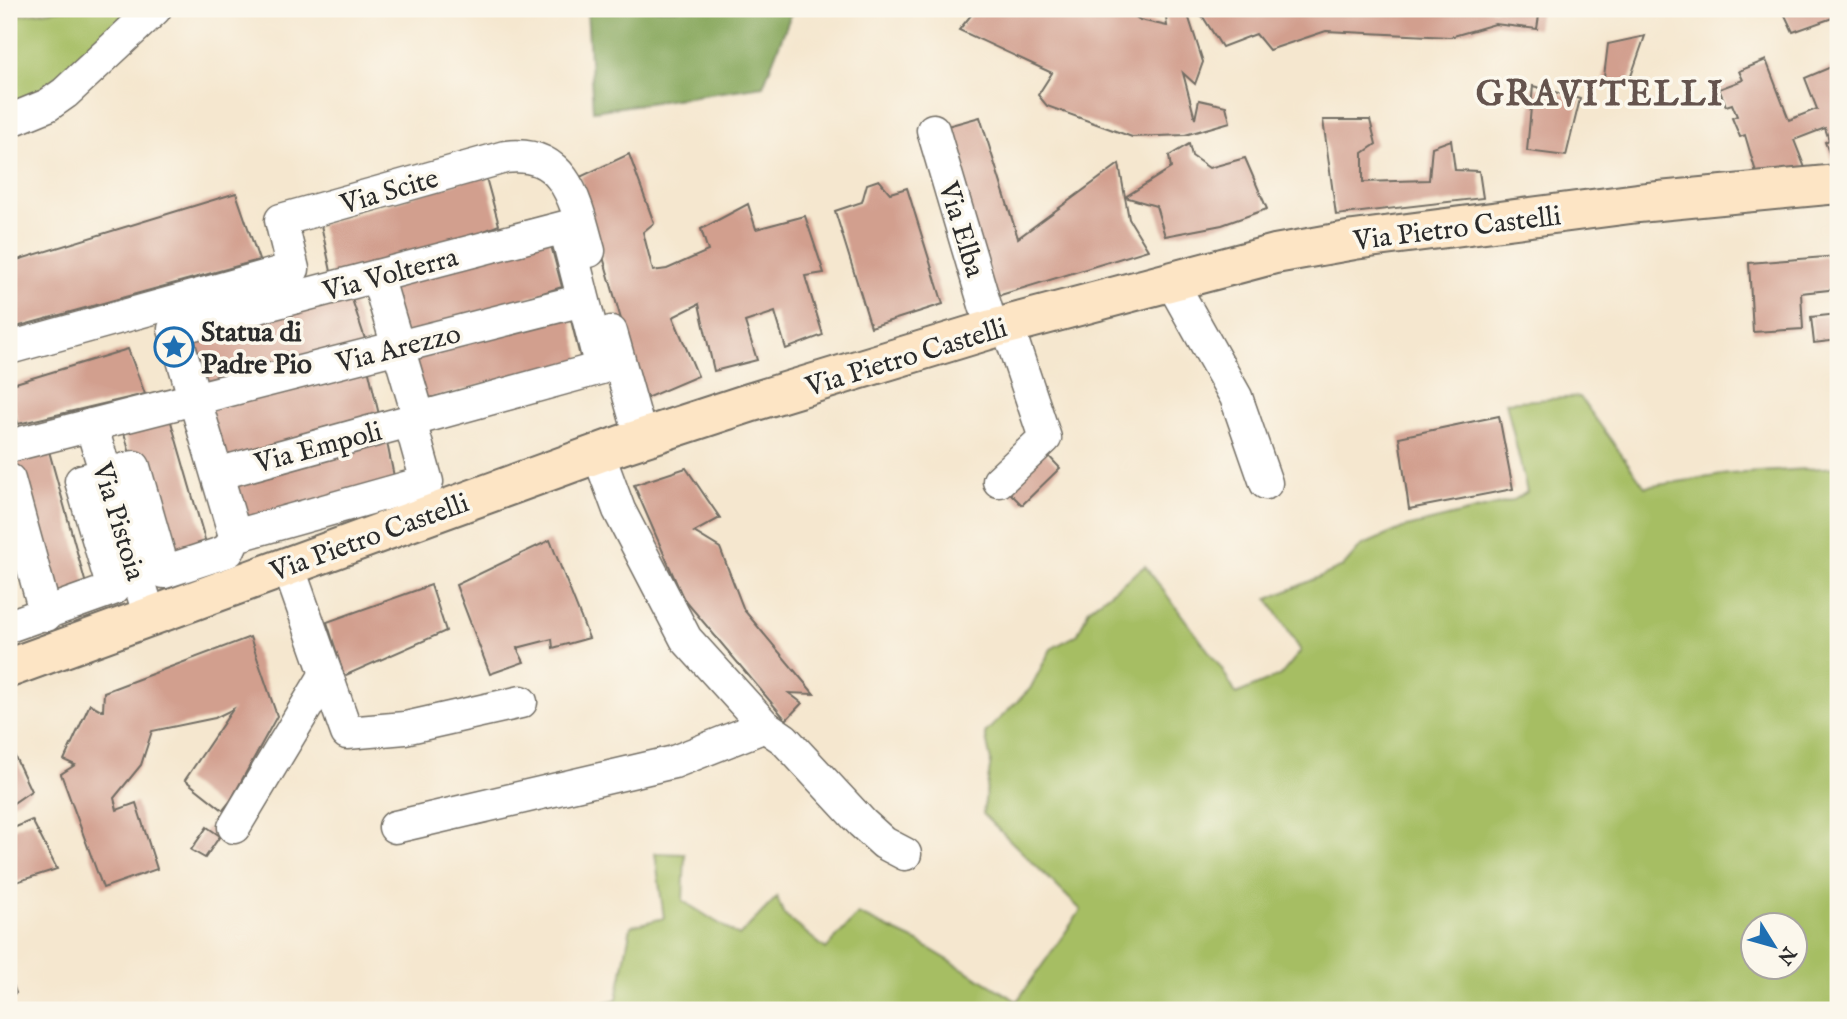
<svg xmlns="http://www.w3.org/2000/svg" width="1847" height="1019" font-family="'IM FELL English',serif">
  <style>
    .green { fill: #a6be63; stroke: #687447; stroke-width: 2; fill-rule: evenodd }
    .forest { fill: #84a559; stroke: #586842; stroke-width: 2 }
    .building { fill: #d29f8e }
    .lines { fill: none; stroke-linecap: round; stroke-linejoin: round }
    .street-casing { stroke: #726d64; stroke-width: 35 }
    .secondary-casing { stroke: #726d64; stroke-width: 42 }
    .street { stroke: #fff; stroke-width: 32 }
    .secondary { stroke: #fde5c5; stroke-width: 38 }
    .labels { text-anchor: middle; stroke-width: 7; stroke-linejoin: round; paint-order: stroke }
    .street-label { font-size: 28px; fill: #2b2b2b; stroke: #fbf7ec }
    .poi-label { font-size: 28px; font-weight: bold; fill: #2b2b2b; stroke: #fbf7ec; text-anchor: start }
    .district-label { font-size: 35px; font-weight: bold; letter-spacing: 2px; fill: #65544e; stroke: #fbf7ec }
  </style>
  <rect width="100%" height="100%" fill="#fbf7ec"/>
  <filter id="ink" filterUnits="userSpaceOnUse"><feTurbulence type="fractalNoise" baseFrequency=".0143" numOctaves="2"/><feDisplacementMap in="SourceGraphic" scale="14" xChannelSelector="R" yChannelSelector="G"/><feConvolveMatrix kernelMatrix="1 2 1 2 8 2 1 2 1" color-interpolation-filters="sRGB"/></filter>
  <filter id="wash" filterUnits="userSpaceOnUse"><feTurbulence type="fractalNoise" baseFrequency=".00686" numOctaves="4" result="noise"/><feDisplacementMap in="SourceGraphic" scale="28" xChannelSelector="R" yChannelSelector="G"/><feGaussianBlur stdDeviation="1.57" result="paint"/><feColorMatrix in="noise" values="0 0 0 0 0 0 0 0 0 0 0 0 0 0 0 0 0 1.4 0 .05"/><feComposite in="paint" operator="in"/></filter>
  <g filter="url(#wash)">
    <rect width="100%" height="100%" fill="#f5e7cf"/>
    <!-- green -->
    <g class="green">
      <path d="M63 9H131C94 44 58 89 9 106V20L21 15Z"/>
      <path d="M1580 397 1645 487 1729 474 1838 467V1010H581L617 999 631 926 664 918 655 853 685 854 683 901 739 936 777 897 784 915 826 949 858 914 918 942 1017 1001 1081 910 983 814 991 761 985 733 1030 689 1051 649 1078 634 1089 609 1145 566 1222 669 1236 694 1281 675 1301 651 1268 599 1343 567 1361 546 1403 528 1512 501 1527 492 1506 402ZM1752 925H1794V967H1752Z"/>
    </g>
    <!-- forest -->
    <path class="forest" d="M587 9H793L763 86 593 111Z"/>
    <g id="blocks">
      <!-- building -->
      <g class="building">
        <path d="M976 9H1125L1140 20 1167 26 1165 9H1186L1203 62 1195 84 1183 73 1195 119 1199 100 1226 106 1230 122 1185 135 1132 137 1047 106 1038 95 1052 73 959 30Z"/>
        <path d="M1192 9H1540L1537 29 1495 24 1450 37 1326 31 1269 50 1256 34 1222 47 1203 17Z"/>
        <path d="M1782 9H1838V16L1793 32Z"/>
        <path d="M1645 36 1630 79 1603 85 1608 44Z"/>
        <path d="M1766 60 1789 120 1817 109 1805 78 1838 64V177L1825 142 1829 140 1825 128 1794 140 1807 173 1758 179 1745 135 1740 137 1732 118 1737 116 1732 104 1726 106 1719 89 1743 80 1739 71Z"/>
        <path d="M1533 86 1580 99 1566 156 1527 151Z"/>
        <path d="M980 117 1018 238 1119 164 1125 197 1171 168 1169 156 1189 144 1192 156 1209 168 1245 158 1267 209 1222 225 1165 236 1156 206 1125 197 1129 219 1148 250 994 297 933 130Z"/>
        <path d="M1323 120H1370L1376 144 1363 153V182L1429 180 1432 147 1451 140 1455 170 1479 171 1483 198 1336 215Z"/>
        <path d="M629 154 654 223 643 232 653 271 667 269 708 251 701 229 748 204 756 229 805 216 824 273 805 276 823 335 786 349 775 312 745 322 757 360 714 371 699 304 673 317 698 376 644 399 580 177Z"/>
        <path d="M485 174 499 225 484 231 480 241 332 276 321 225Z"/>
        <path d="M879 180 890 193 907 188 943 304 871 327 835 211 862 202 867 184Z"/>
        <path d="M236 193 259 260 9 329V272L17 260Z"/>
        <path d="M549 238 562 287 396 339 390 280Z"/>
        <path d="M1838 256V289L1801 293 1803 329 1753 332 1749 263Z"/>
        <path d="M349 290 365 339V355L380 419 217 474 174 329Z"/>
        <path d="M567 304 581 361 414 402 409 352Z"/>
        <path d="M1838 314V340L1814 343 1811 317Z"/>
        <path d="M128 349 145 394 18 424 9 385Z"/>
        <path d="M169 415 210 557 164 572 122 426Z"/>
        <path d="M1499 416 1513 489 1409 509 1399 437Z"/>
        <path d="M384 428 397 491 235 536 220 485Z"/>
        <path d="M47 444 87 588 43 602 9 480V456Z"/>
        <path d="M1043 450 1060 468 1022 505 1004 487Z"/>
        <path d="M686 468 720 518 694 532 720 548 744 610 814 694 789 693 802 703 786 720 683 598 634 485Z"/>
        <path d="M550 540 589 638 553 648 552 639 517 648 524 662 490 674 456 585Z"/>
        <path d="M431 585 446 631 344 676 327 622Z"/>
        <path d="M250 637 277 716 231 800 223 810 185 780 233 709 215 718 152 731 141 765 114 798 117 810 136 803 157 869 103 888 61 774 75 765 64 760 90 704 103 711 104 692Z"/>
        <path d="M9 744 31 791 9 806Z"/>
        <path d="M32 820 57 869 13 883 9 875V830Z"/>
        <path d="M207 827 220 836 205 858 191 850Z"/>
        <path d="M9 974 16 993 9 996Z"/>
      </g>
    </g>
  </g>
  <g filter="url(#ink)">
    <use href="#blocks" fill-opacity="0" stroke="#726d64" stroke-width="2"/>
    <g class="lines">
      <!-- street casing -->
      <g class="street-casing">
        <g id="street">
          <path d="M9 121 48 105 65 93 155 9"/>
          <path d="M933 130 992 329"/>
          <path d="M377 276 419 418"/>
          <path d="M1171 281 1236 397 1266 483"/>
          <path d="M611 332 641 438"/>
          <path d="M9 348 293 269 281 220 505 157C567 149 576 204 589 251"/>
          <path d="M91 425 150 617"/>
          <path d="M9 446 583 300"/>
          <path d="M598 453 619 510 686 639 765 726 784 739 862 823 884 843 905 854"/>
          <path d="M217 474 601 368 565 227 174 329 235 536"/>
          <path d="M9 480 46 615"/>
          <path d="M999 481 1045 438 1007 325"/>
          <path d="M288 566 347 733 405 728 521 702"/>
          <path d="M9 626 113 589 81 481 134 467 164 572 228 551 235 536 427 482 410 421"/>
          <path d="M234 827 326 674"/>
          <path d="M395 827 674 762 765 726"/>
        </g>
      </g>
      <!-- secondary casing -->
      <g class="secondary-casing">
        <path id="secondary" d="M9 668 621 445 749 403 992 329 1275 254 1354 240 1638 203 1838 184"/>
      </g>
      <!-- street -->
      <use href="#street" class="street"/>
      <!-- secondary -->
      <use href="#secondary" class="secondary"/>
    </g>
  </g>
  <!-- icons -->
  <defs>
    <g id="sight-ring" transform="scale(2.0125)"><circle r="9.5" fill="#fbf7ec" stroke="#1f6fb2" stroke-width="1.5"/><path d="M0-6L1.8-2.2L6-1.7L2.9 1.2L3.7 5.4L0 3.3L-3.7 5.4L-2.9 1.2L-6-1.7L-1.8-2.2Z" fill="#1f6fb2"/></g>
  </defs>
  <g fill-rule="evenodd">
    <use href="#sight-ring" x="174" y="347"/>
  </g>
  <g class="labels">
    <!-- street labels -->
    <g class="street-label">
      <text transform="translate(389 190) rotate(-16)" y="10">Via Scite</text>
      <text transform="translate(1457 227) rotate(-7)" y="10">Via Pietro Castelli</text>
      <text transform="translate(963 229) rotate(73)" y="10">Via Elba</text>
      <text transform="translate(390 273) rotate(-15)" y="10">Via Volterra</text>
      <text transform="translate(398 347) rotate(-14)" y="10">Via Arezzo</text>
      <text transform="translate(906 356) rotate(-17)" y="10">Via Pietro Castelli</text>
      <text transform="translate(318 446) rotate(-15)" y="10">Via Empoli</text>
      <text transform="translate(120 521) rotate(73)" y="10">Via Pistoia</text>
      <text transform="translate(369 536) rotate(-20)" y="10">Via Pietro Castelli</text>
    </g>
    <!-- poi labels -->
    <g class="poi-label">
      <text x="201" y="341">Statua di<tspan x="201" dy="32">Padre Pio</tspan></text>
    </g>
    <!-- district labels -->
    <g class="district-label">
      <text x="1600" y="105">GRAVITELLI</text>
    </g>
  </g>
  <!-- margin -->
  <rect width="1847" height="1019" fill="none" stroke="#fbf7ec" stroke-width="35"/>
  <!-- north arrow -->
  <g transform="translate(1774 946) rotate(127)"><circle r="33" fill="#fbf7ec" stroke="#a8a59f" stroke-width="2"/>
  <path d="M0-5L12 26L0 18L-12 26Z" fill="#1f6fb2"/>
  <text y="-10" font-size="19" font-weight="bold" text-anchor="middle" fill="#2b2b2b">N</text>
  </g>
</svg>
